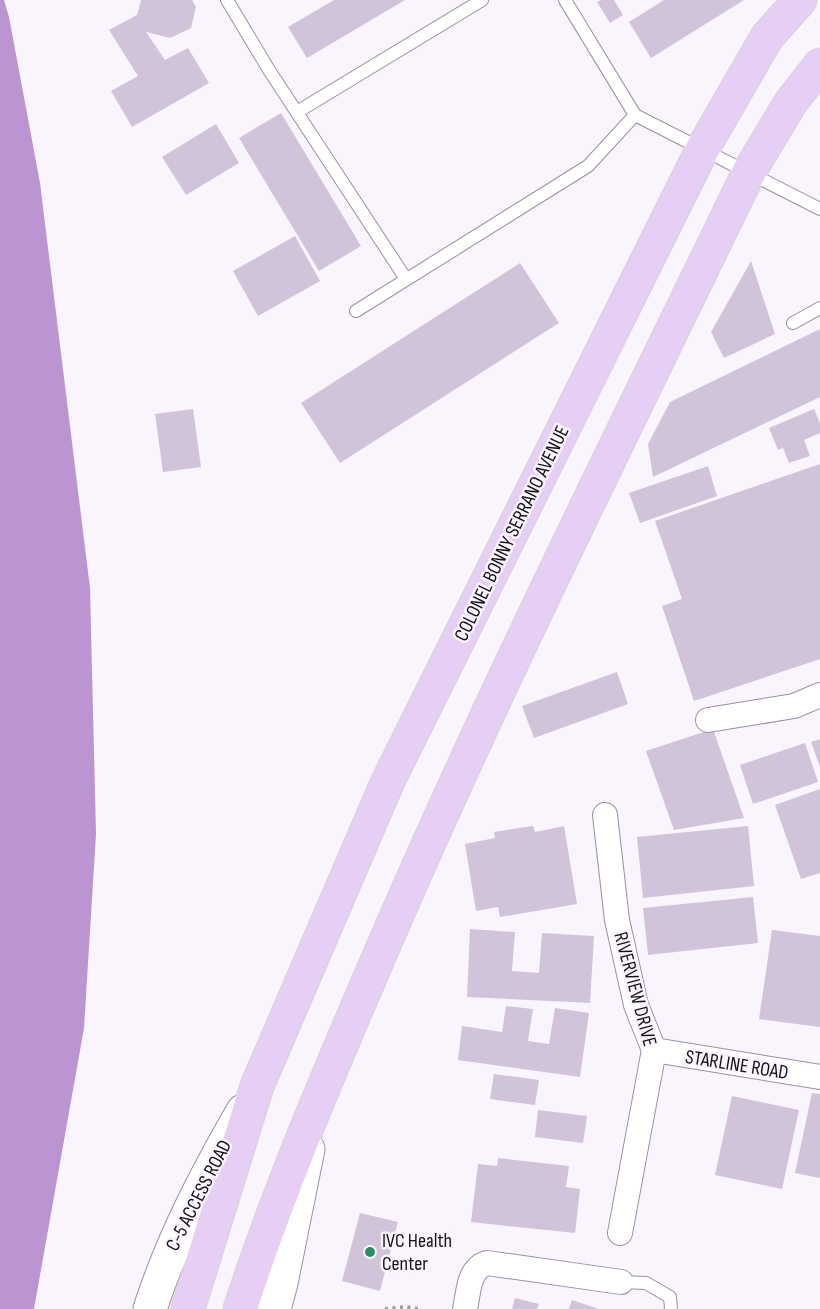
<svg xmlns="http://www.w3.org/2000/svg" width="820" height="1309" font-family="'Sofia Sans Condensed',sans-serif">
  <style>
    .water { fill: #ba95d1 }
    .building { fill: #d1c3da }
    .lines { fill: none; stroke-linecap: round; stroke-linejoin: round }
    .lane-casing { stroke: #9b8ea3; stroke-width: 14 }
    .street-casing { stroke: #9b8ea3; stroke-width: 26 }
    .secondary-casing { stroke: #9b8ea3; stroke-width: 35 }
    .primary-casing { stroke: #d5d4d5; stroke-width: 35 }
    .path { stroke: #a09aa3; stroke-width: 4; stroke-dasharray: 3 4.5; stroke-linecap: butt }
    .lane { stroke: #fff; stroke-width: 12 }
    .street { stroke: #fff; stroke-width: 24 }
    .secondary { stroke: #fff; stroke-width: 33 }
    .primary { stroke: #e6cef5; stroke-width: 33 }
    .poi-dot { fill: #2b8b64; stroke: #faf4fd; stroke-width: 2 }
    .labels { text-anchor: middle; stroke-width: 5; stroke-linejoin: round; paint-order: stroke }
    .street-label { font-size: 20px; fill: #151018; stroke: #faf4fd }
    .poi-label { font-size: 20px; fill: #151018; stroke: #faf4fd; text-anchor: start }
  </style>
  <rect width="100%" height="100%" fill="#faf4fd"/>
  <!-- water -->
  <path class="water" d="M0 0H4L9 17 40 183 90 588 96 834 84 1028 34 1309H0Z"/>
  <!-- building -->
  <g class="building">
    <path d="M141 0H192L196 7 191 28 170 38 146 32 165 60 188 48 209 83 132 127 111 91 138 76 109 30 137 15Z"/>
    <path d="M334 0H405L307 58 288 27Z"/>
    <path d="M601 0H614L623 15 610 23 597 2Z"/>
    <path d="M664 0H744L651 58 629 22Z"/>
    <path d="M281 113 361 246 319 271 239 138Z"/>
    <path d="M216 124 239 163 186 195 162 157Z"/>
    <path d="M295 236 320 281 258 316 233 271Z"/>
    <path d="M751 261 775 334 724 358 711 332Z"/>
    <path d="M520 263 559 323 340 463 301 403Z"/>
    <path d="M820 329V397L653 477 648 444 670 402Z"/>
    <path d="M193 409 201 467 163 472 155 414Z"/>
    <path d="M814 409 820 423V433L804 440 810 456 789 463 783 448 778 450 769 428Z"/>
    <path d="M820 464V659L694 701 662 606 682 599 655 521Z"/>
    <path d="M708 466 717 496 640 523 629 493Z"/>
    <path d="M617 672 628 704 534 738 522 706Z"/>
    <path d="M713 729 744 818 674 830 646 751Z"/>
    <path d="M820 739V767L811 742Z"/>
    <path d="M805 743 818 782 753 804 740 765Z"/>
    <path d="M820 789V873L801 879 775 805Z"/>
    <path d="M533 826 535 832 564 826 577 904 500 917 498 907 476 911 465 844 495 838 494 832Z"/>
    <path d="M748 826 754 886 643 898 637 837Z"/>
    <path d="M753 897 758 943 648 955 643 908Z"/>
    <path d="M470 929 515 932 512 971 539 973 542 933 594 936 590 1003 467 997Z"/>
    <path d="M772 930 820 936V1027L759 1019Z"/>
    <path d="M506 1006 533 1009 528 1041 549 1044 555 1008 589 1013 580 1077 458 1060 462 1026 502 1032Z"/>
    <path d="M494 1074 539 1080 535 1105 490 1099Z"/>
    <path d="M812 1093 820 1094V1178L795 1173Z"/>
    <path d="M732 1096 799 1110 782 1189 715 1175Z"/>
    <path d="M538 1110 587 1116 583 1143 535 1137Z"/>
    <path d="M498 1158 569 1166 566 1187 580 1189 575 1233 471 1222 478 1164 497 1166Z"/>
    <path d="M360 1213 398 1222 380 1291 342 1281Z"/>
    <path d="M515 1298 539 1304 537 1309H512Z"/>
    <path d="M572 1300 599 1309H569Z"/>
  </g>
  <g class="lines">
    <!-- lane casing -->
    <g class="lane-casing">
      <g id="lane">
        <path d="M227 0 269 70 406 279"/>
        <path d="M565 0 635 115 820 209"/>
        <path d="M297 112 482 0"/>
        <path d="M356 311 588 166 635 115"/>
        <path d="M793 323 820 308"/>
        <path d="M621 1282 646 1283 670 1297 671 1309"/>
      </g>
    </g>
    <!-- street casing -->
    <g class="street-casing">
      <g id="street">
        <path d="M708 720 794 706 820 695"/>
        <path d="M605 815 617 920 636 1005 654 1050 620 1233"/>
        <path d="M654 1050 820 1077"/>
        <path d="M465 1309C469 1291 468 1269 487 1263L621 1282"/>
      </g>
    </g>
    <!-- secondary casing -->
    <g class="secondary-casing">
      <g id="secondary">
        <path d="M150 1309C173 1238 206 1175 243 1111"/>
        <path d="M274 1309 281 1283 308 1149"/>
      </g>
    </g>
    <!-- primary casing -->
    <g class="primary-casing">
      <g id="primary">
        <path d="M188 1309 257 1086 388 781 703 148 767 37 800 0"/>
        <path d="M240 1309C279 1190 328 1075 378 959 492 693 623 433 749 172L791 102 820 65"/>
      </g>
    </g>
    <!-- path -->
    <path class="path" d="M385 1309 406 1307 420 1309"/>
    <!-- lane -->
    <use href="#lane" class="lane"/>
    <!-- street -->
    <use href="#street" class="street"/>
    <!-- secondary -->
    <use href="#secondary" class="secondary"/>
    <!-- primary -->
    <use href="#primary" class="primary"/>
  </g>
  <!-- markers -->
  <circle class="poi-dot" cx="370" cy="1252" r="6"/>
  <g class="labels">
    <!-- street labels -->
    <g class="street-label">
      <text transform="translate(511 533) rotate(-64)" y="7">COLONEL BONNY SERRANO AVENUE</text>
      <text transform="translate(636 989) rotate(75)" y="7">RIVERVIEW DRIVE</text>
      <text transform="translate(737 1064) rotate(9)" y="7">STARLINE ROAD</text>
      <text transform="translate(198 1195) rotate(-63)" y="7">C-5 ACCESS ROAD</text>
    </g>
    <!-- poi labels -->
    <g class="poi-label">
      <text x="382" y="1247">IVC Health<tspan x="382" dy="23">Center</tspan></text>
    </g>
  </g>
</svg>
